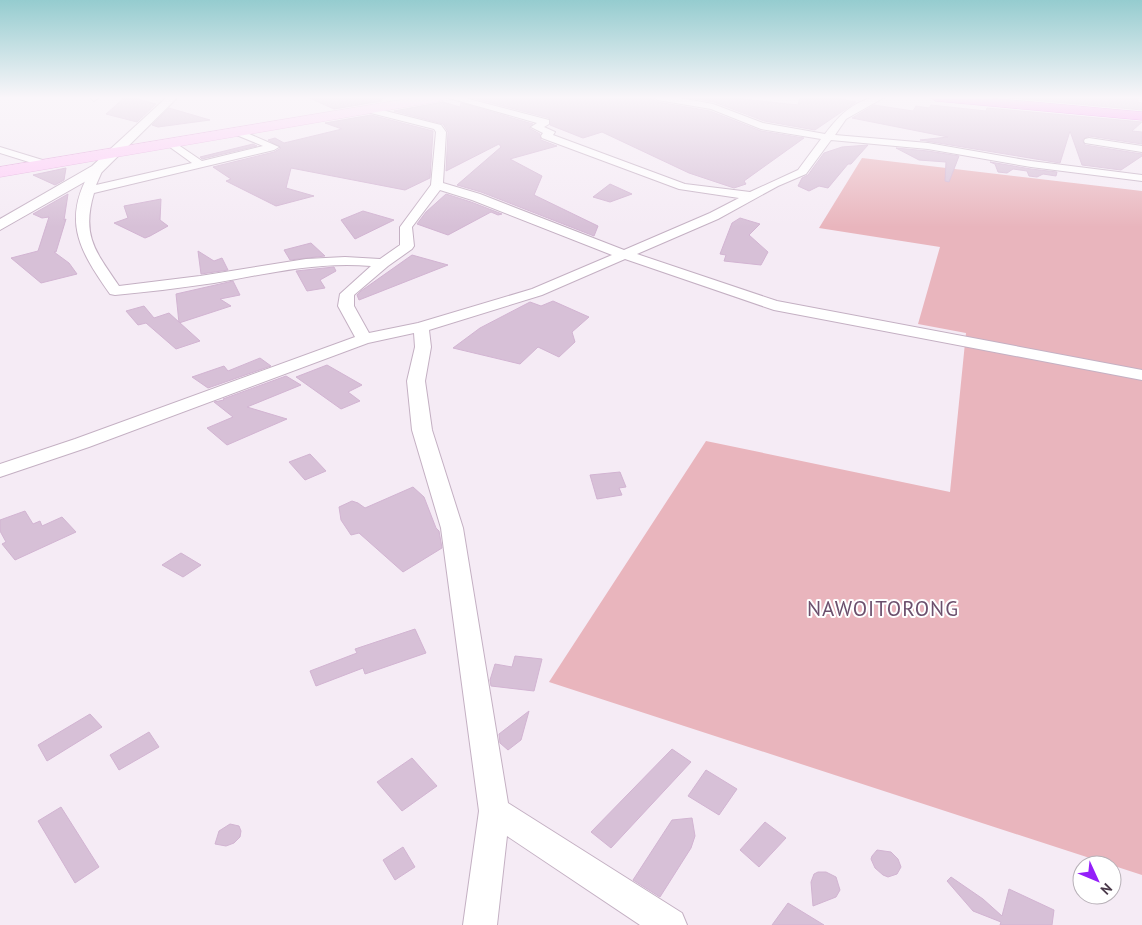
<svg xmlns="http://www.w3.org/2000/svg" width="1142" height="925" font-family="'PT Sans',sans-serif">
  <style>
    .green { fill: #e9b5bd }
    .building { fill: #d7c0d7; stroke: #d2b4d2 }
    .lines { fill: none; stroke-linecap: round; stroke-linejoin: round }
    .minor-casing { stroke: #c4b0c3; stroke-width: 2 }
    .tertiary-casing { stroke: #c4b0c3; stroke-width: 2 }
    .secondary-casing { stroke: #e1a4d9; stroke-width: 1 }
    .trunk-casing { stroke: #de3ddb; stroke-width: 1 }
    .minor { fill: #fff; fill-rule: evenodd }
    .tertiary { fill: #fff; fill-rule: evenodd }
    .secondary { fill: #feccf7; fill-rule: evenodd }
    .trunk { fill: #fe86f4; fill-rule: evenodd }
    .labels { text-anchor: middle; stroke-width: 4; stroke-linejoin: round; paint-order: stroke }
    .near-quarter-label { font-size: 21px; letter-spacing: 1px; fill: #6c506d; stroke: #fff }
  </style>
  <rect width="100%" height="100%" fill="#f5ebf5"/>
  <!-- green -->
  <path class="green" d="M862 158 1142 191V875L549 682 706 441 950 492 966 333 918 324 940 247 819 228Z"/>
  <!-- building -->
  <g class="building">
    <path d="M307 97H382V101L334 109Z"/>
    <path d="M469 97H648L658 102 710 111 761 131 804 138 744 181 746 184 734 188 689 173 602 132 583 138 550 125 549 118Z"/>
    <path d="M685 97H724L798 105 800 97H831L856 102 815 130 764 121 714 102Z"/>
    <path d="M1000 97H1138V102L1142 103V110Z"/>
    <path d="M124 98H135L156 104 137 122 106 114Z"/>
    <path d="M443 102 460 107 461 103 533 124 529 128 540 134 541 140 557 146 510 159 542 176 534 195 598 226 594 236 481 192 457 185 501 147 499 144 446 171 448 132 443 124 394 111Z"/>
    <path d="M874 105 913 111 916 106 929 108 931 105 986 111 987 108 1142 122 1132 131 1142 132V144L1089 136 1082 140 1085 145 1142 154V156L1121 170 1082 165 1070 131 1060 163 920 140 948 137 852 118Z"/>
    <path d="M169 108 210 120 158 127 152 125Z"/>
    <path d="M371 115 433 131 430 178 405 190 291 168 286 188 314 196 276 206 226 181 231 179 213 167 274 152 281 148 268 140 275 138 284 143 342 129 325 123Z"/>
    <path d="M253 144 257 146 202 159 200 157Z"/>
    <path d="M868 145 851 164H848L828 188 819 186 809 191 798 186 802 178 808 175 824 153 842 147Z"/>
    <path d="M896 148 928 151 959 156 949 182 945 181 946 162 919 160Z"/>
    <path d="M990 162 1031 169 1057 172 1056 176 1043 174 1037 177 1029 176 1027 171 1013 169 1007 173 998 172 995 164Z"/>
    <path d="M66 168 64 180 55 185 33 175Z"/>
    <path d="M610 184 632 194 610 202 593 197Z"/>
    <path d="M68 194 64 220 66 219 56 252H54L69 263 77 274 41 283 11 258 38 251 49 217 42 218 33 214Z"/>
    <path d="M446 194 471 202 502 214 498 215 491 212 448 235 417 224 426 212Z"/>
    <path d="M161 199 160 220 168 226 150 236 145 238 114 223 128 218 124 206Z"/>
    <path d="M363 211 394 220 355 239 341 220Z"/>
    <path d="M740 218 760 224 749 235 768 252 761 265 724 261 726 255 720 254 732 223Z"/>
    <path d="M311 243 325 256 290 260 284 250Z"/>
    <path d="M198 251 214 261 222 258 228 270 201 274Z"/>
    <path d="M412 255 448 265 359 300 357 295 361 291Z"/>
    <path d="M334 267 336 271 320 280 325 288 307 291 296 271Z"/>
    <path d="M233 281 240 295 220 299 231 306 179 323 176 294Z"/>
    <path d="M553 301 589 317 572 332 575 342 559 357 538 347 520 364 453 348 480 328 530 302 541 306Z"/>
    <path d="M144 306 154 318 169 313 200 341 176 349 146 323 138 325 126 311Z"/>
    <path d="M260 358 271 366 208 388 192 377 224 366 228 371Z"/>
    <path d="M327 365 362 385 348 392 360 401 341 409 296 377Z"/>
    <path d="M286 376 301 385 247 407 287 419 227 445 207 428 233 417 214 402 224 400 223 399Z"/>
    <path d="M310 454 326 471 305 480 289 462Z"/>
    <path d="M620 472 626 487 619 488 622 495 597 499 590 475Z"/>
    <path d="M413 487 424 497 436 528 439 531 442 548 403 572 359 533 351 535 341 520 339 507 352 501 358 503 365 508Z"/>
    <path d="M25 511 33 524 40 521 42 526 62 517 76 532 15 560 2 544 6 542 0 531V520Z"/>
    <path d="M181 553 201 565 183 577 162 565Z"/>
    <path d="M415 629 426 653 365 674 363 668 316 686 310 671 357 653 355 649Z"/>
    <path d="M515 656 542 659 534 691 491 686 490 680 495 664 512 667Z"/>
    <path d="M529 711 521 740 508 750 500 743 499 734Z"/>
    <path d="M90 714 102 727 47 761 38 745Z"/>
    <path d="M149 732 159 747 119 770 110 755Z"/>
    <path d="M672 749 691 762 611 848 591 832Z"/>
    <path d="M412 758 437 786 402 811 377 782Z"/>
    <path d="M706 770 737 789 719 815 688 796Z"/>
    <path d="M61 807 99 867 75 883 38 821Z"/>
    <path d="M692 818 695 836 691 848 660 897 633 880 672 820Z"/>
    <path d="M765 822 786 838 759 867 740 850Z"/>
    <path d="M230 824 239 826 241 831 240 837 234 843 226 846 215 844 219 831Z"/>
    <path d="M403 847 415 867 395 880 383 860Z"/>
    <path d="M877 850 891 852 898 859 901 867 897 874 888 877 883 875 875 868 871 859 872 856Z"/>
    <path d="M818 872H826L836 877 840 890 836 897 813 906 811 882 814 874Z"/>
    <path d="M951 877 983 899 1002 916 1009 889 1054 910 1052 925H1000L1001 922 973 911 947 881Z"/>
    <path d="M788 903 824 925H772Z"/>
  </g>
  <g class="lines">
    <!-- minor casing -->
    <g class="minor-casing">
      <g id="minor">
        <path d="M90 97H98V98L94 101Z"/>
        <path d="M445 97H461L549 120V124L544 127 555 132 553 135 685 184 750 192 798 170 821 139 761 129 711 109 658 100 654 97H674L713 104 763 123 825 134C841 113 857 97 885 97L846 119 835 135 928 143 1031 161 1142 175V181L1031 167 928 149 831 140 806 174 778 186 718 219 637 254 777 301 1142 370V380L774 310 625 259 542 295 429 330 431 347 425 381 432 430 463 528 508 803 682 913 687 925H640L507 836 497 925H463L479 811 441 528 412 430 407 381 415 347 414 333 368 343 89 447 0 477V464L75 439 355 337 338 306 340 294 371 266C318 261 266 274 214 283 181 288 148 292 115 295L110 294C78 249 61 218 93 167L97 166 103 169 96 185 192 163 167 145 166 143 167 141 171 140 202 161 263 146 234 134 233 132 238 129 279 147 274 150 94 193C81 236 96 252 119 286L200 276 306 259 345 257 380 259 400 245V227L431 185 436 132 434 129 367 112 365 110 370 107 441 125 446 132 443 183 480 194 624 250 710 213 739 198 679 189 542 138 541 136 543 133 531 127 537 123ZM440 190 472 200 612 255 532 289 418 323 369 333 354 306V295L388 266 412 249 414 246 412 227Z"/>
        <path d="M1089 138 1142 146V152L1085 143 1084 141 1085 139Z"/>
        <path d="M0 147 49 162 50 164 45 167 0 153Z"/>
      </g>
    </g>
    <!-- tertiary casing -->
    <g class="tertiary-casing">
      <path id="tertiary" d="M167 97H178L102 172 0 230V219L92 166Z"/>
    </g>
    <!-- secondary casing -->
    <g class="secondary-casing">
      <path id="secondary" d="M418 97H447L441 101 0 177V167Z"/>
    </g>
    <!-- trunk casing -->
    <g class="trunk-casing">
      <path id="trunk" d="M930 97H978L1142 112V120L936 101Z"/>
    </g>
    <!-- minor -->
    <use href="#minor" class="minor"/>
    <!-- tertiary -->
    <use href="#tertiary" class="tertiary"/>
    <!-- secondary -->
    <use href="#secondary" class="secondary"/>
    <!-- trunk -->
    <use href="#trunk" class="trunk"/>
  </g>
  <!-- sky -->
  <linearGradient id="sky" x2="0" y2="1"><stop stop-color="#95cccf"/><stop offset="0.43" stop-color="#faf6fa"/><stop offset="1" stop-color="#faf6fa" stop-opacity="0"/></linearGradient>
  <rect width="1142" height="227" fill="url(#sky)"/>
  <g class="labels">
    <!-- near-quarter labels -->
    <g class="near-quarter-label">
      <text x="883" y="616">NAWOITORONG</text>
    </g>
  </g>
  <!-- north arrow -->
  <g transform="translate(1097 880) rotate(134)"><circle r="24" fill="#ffffff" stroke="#b7b0b7"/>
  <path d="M0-4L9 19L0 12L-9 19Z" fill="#941ff9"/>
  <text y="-8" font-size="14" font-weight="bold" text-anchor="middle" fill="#4a394a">N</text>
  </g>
</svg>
